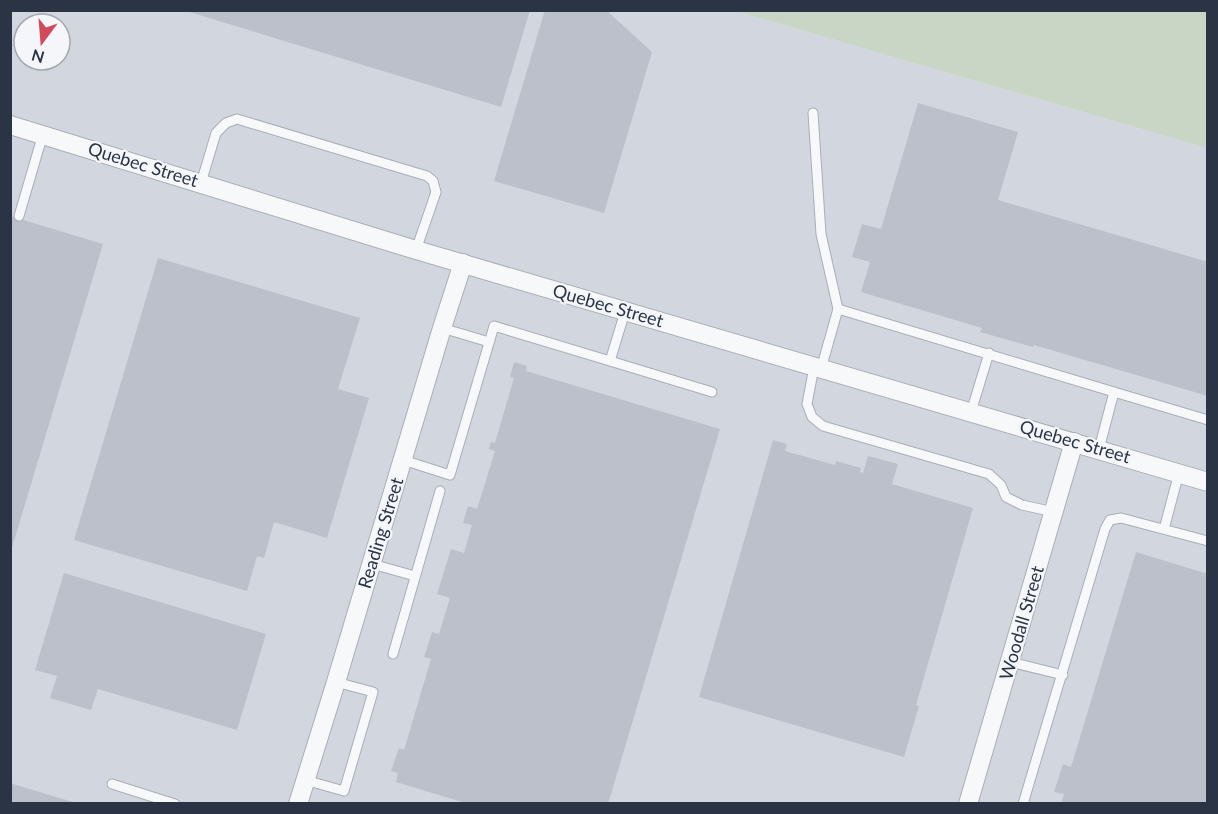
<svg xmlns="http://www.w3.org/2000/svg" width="1218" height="814" font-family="Lato,sans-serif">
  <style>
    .built { fill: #d2d6de; fill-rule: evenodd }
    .green { fill: #c9d6c5 }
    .building { fill: #bbc0ca }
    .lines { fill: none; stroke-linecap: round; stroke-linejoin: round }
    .lane-casing { stroke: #a9aeb7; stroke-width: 11 }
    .street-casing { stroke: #a9aeb7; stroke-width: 20 }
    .lane { stroke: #f7f8fa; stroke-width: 9 }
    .street { stroke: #f7f8fa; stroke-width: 18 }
    .labels { text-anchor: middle; stroke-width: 4.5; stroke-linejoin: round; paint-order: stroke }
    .street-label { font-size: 18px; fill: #2b3445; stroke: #f4f6f9 }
  </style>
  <rect width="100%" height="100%" fill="#e4e7ec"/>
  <!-- built -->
  <path class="built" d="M10 11H735L1207 148V803H11ZM24 24H60V60H24Z"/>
  <!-- green -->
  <path class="green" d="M735 11H1207V148Z"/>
  <!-- building -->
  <g class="building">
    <path d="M183 10H530L501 107Z"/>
    <path d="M545 10H606L652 52 604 213 494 181Z"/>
    <path d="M918 103 1018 132 998 200 1208 262V396L1034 345 1033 347 980 332 982 328 861 292 870 262 852 257 862 224 881 229Z"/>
    <path d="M10 216 103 244 11 551H10Z"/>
    <path d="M158 258 360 318 338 389 369 398 327 538 274 522 264 558 257 556 247 591 74 540Z"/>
    <path d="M514 362 527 366 526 371 720 429 608 804H469L396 782 398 773 391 771 399 748 404 750 431 659 424 657 432 632 439 634 450 598 437 594 451 549 464 553 472 525 463 523 468 506 477 509 495 451 489 449 491 442 495 443 514 378 510 377Z"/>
    <path d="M773 440 787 444 785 451 835 465 836 461 861 468 860 472 863 473 868 456 898 464 892 484 973 508 916 705 919 706 904 757 699 697Z"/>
    <path d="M1136 552 1208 574V804H1061L1064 794 1054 792 1063 764 1071 767Z"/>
    <path d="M64 573 266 634 237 730 98 689 91 710 50 698 57 676 35 670Z"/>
    <path d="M10 783 76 803V804H10Z"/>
  </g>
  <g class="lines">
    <!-- lane casing -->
    <g class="lane-casing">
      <g id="lane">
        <path d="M813 113 821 234 838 309"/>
        <path d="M201 183 216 133 226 123 237 119 427 176 433 181 436 192 416 250"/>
        <path d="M19 216 43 134"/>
        <path d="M442 328 489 342"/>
        <path d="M610 361 712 392"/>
        <path d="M814 367 807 404 812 417 823 426 989 474 1001 485 1006 497 1022 505 1054 512"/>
        <path d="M821 369 838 309 1114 392 1099 449"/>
        <path d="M1114 392 1208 420"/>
        <path d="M971 412 989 353"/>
        <path d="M403 460 450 475 494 326 610 361 625 312"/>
        <path d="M1164 529 1179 473"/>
        <path d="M372 564 415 576"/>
        <path d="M393 654 440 491"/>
        <path d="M1010 662 1063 675"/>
        <path d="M305 780 344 791 373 692 336 682"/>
        <path d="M112 784 175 804"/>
        <path d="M1023 804 1105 529 1110 520 1121 518 1208 541"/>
      </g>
    </g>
    <!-- street casing -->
    <g class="street-casing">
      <g id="street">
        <path d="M10 125 416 250 1208 482"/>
        <path d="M298 804 336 682 442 328 463 263"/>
        <path d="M968 804 1074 442"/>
      </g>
    </g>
    <!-- lane -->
    <use href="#lane" class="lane"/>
    <!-- street -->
    <use href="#street" class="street"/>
  </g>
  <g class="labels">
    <!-- street labels -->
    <g class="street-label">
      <text transform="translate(143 165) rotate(17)" y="6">Quebec Street</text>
      <text transform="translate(608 306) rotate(16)" y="6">Quebec Street</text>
      <text transform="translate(1075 442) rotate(16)" y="6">Quebec Street</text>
      <text transform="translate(381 533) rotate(-73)" y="6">Reading Street</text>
      <text transform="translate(1022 623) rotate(-74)" y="6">Woodall Street</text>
    </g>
  </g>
  <!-- border -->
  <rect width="1218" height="814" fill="none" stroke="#2b3445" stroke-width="24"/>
  <!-- north arrow -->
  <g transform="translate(42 42) rotate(196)"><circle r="28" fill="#f4f6f9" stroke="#a4a8b1" stroke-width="1.5"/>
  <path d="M0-4.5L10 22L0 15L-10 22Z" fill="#d1495b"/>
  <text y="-9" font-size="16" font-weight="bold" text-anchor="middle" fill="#2b3445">N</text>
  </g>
</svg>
